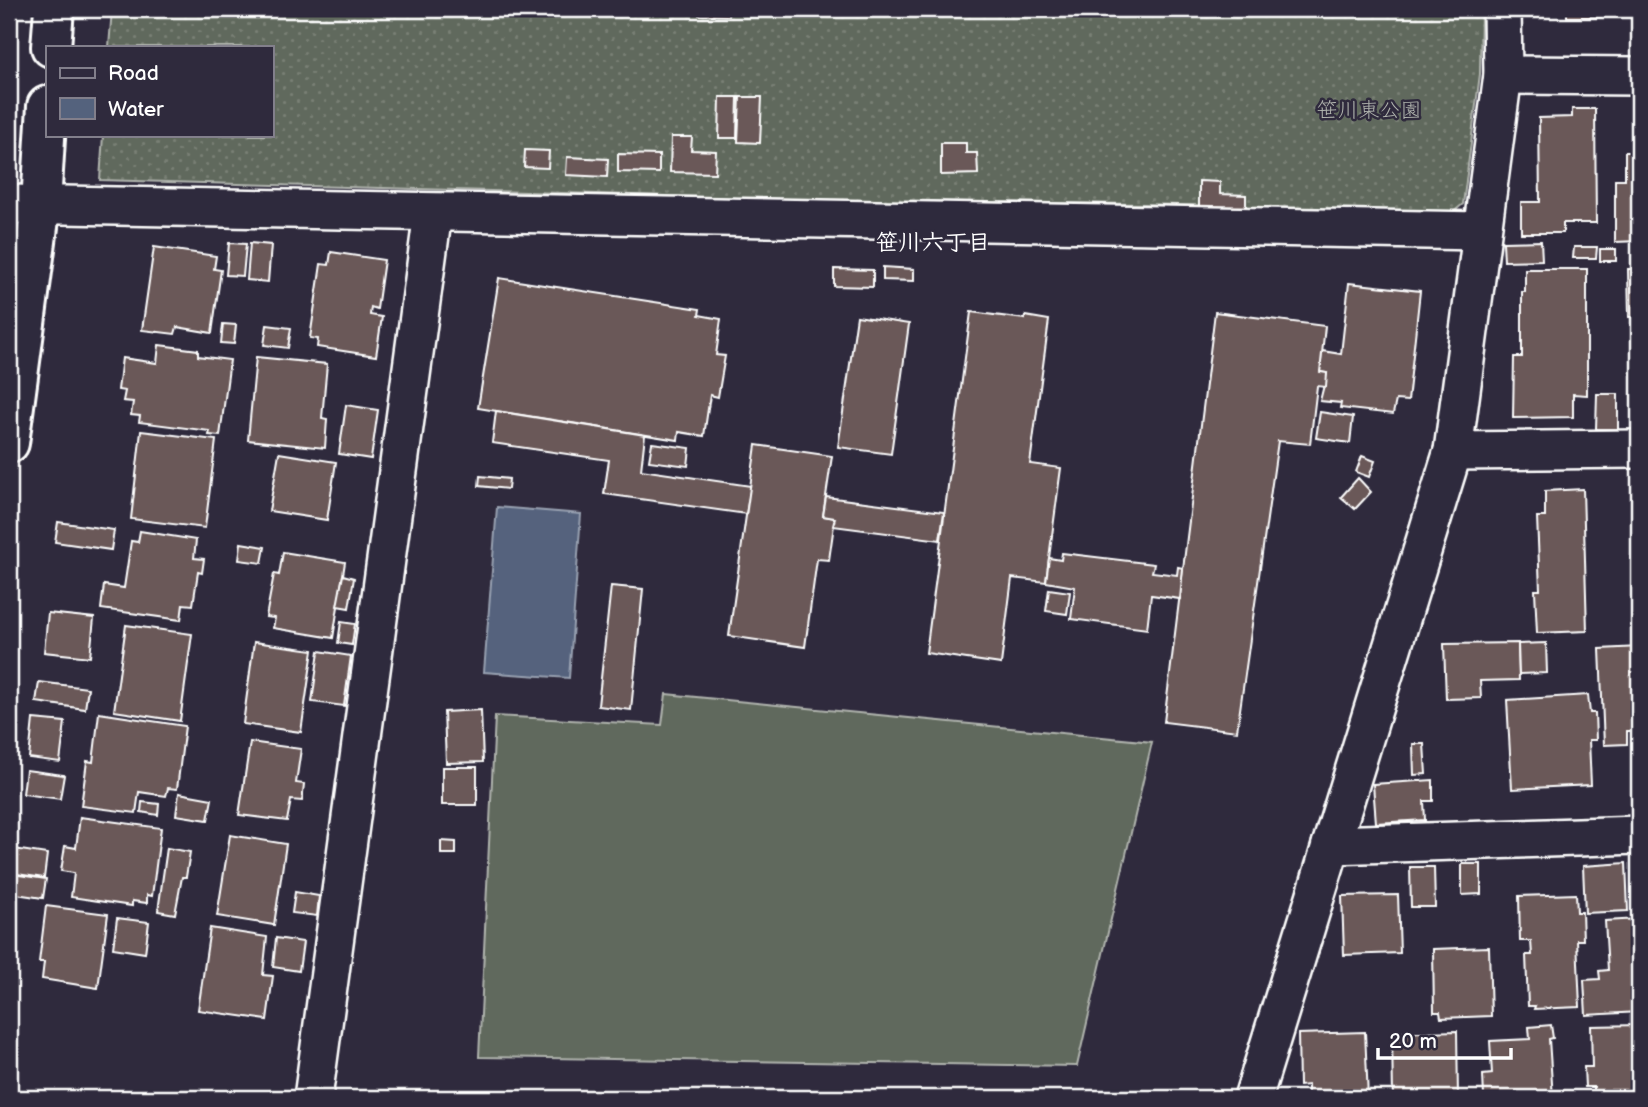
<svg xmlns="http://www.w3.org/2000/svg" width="1648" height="1107" font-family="'Balsamiq Sans','Klee One',sans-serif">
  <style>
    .grass { fill: url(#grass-dots); stroke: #b0b4ae; stroke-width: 2 }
    .pitch { fill: #61695d; stroke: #b0b4ae; stroke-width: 2 }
    .water { fill: #54627d; stroke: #98a1b1; stroke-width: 2 }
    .building { fill: #6b5858; stroke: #fff; stroke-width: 2 }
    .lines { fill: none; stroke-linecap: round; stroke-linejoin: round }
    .street-casing { stroke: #fff; stroke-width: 42 }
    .secondary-casing { stroke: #fff; stroke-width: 44 }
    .street { stroke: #2f2a3d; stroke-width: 37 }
    .secondary { stroke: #2f2a3d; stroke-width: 38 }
    .labels { text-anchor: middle; stroke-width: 5; stroke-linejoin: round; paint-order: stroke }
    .park-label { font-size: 21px; fill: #b0b4ae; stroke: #2f2a3d }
    .neighbourhood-label { font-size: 23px; font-weight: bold; fill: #fff; stroke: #2f2a3d }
  </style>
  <defs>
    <pattern id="grass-dots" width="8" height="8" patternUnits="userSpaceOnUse" patternTransform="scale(1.75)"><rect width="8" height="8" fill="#61695d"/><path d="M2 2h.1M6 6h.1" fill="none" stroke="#798075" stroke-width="1.8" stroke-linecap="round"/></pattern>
  </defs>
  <rect width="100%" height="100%" fill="#2f2a3d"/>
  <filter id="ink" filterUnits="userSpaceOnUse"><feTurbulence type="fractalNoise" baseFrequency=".0143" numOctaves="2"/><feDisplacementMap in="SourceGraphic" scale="14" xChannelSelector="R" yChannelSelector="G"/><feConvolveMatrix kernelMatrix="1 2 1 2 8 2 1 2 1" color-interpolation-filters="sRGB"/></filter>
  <g filter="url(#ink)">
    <!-- grass -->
    <path class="grass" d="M112 9H1481L1480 74 1463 204 1452 213 1145 204 805 200 100 180 103 135H271V47H109Z"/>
    <!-- pitch -->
    <path class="pitch" d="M666 694 1152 742 1077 1066 479 1057 495 716 662 725Z"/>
    <!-- water -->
    <path class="water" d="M497 507 581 514 569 678 484 672Z"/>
    <!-- building -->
    <g class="building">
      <path d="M699 9H729V16L699 15Z"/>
      <rect x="1567" y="9" width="34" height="8"/>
      <path d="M720 97H738L737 138H719Z"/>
      <path d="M740 97H762L760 143 738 142Z"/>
      <path d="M1572 109H1595L1596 223H1563V233H1521V202H1540L1539 118 1572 117Z"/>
      <path d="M671 137H692L691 150 716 151 715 173 670 172Z"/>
      <path d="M941 143H966V153H977L978 174 941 175Z"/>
      <path d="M525 150 549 151 548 168 524 167Z"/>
      <path d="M1625 152H1639V241L1615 242V179H1625Z"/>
      <path d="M618 154 659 155V173L618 172Z"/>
      <path d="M567 157 608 159 607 177 566 175Z"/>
      <path d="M1199 181 1220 182V194L1246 195V208L1199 207Z"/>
      <path d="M1541 241 1542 260 1504 261 1503 242Z"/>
      <path d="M229 243 246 244 243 276 226 275Z"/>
      <path d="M250 243 271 245 268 282 247 280Z"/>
      <path d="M154 247 216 256 214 269 221 270 212 333 177 327 175 334 142 330Z"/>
      <path d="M1574 247H1597L1596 258H1573Z"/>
      <rect x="1600" y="249" width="16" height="12"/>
      <path d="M331 252 384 260 377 309 371 307 370 315 382 317 376 356 317 347 318 339 310 338 321 264 329 265Z"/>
      <path d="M883 267 914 269V281L883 280Z"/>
      <path d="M834 269 873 270V287L834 286Z"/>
      <path d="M1525 269H1587V395L1573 394V417L1513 418 1514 357H1522V292H1525Z"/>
      <path d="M1628 269H1639V351H1636V317H1629Z"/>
      <path d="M499 278 700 309 699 315 721 319 716 355 725 356 718 397 710 395 704 436 679 432 678 440 478 408Z"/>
      <path d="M1349 283 1420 291 1408 401 1396 400 1393 414 1340 408 1341 403 1320 401 1327 373 1320 372 1322 351 1341 354Z"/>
      <path d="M971 312 1025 319V316L1049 320 1030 464 1061 468 1049 558 1046 582 1012 578 1001 664 926 653Z"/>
      <path d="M1215 312 1325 326 1320 372 1327 373 1326 387 1317 386 1310 444 1278 441 1237 731 1164 722Z"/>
      <path d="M857 316 909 324 891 454 838 447Z"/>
      <path d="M223 324 236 325 234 344 221 343Z"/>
      <path d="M267 325 291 328 288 348 264 345Z"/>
      <path d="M159 345 198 350V356L230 360 220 436 209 435 210 431 139 422 140 416 131 415 133 402 123 401 125 391 118 390 122 358 157 363Z"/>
      <path d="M256 357 327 364 322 418 327 419 325 448 248 440Z"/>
      <path d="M1597 394H1618V429H1596Z"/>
      <path d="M346 405 378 410 371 459 339 454Z"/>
      <path d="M496 411 645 435 641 470 751 486 746 514 604 494 609 460 492 443Z"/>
      <path d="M1320 412 1353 417 1350 443 1316 438Z"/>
      <path d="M141 431 216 440 205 528 131 519Z"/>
      <path d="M652 443 690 448 688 466 649 461Z"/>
      <path d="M756 445 832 456 823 516 835 518 829 560 817 559 805 647 729 636Z"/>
      <path d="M279 453 336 462 327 520 269 511Z"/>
      <path d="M1362 456 1375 461 1369 477 1356 472Z"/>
      <path d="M480 476 509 479 508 489 479 486Z"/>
      <path d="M1358 478 1371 492 1355 509 1341 497Z"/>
      <path d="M1583 489 1587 631 1537 633 1535 590H1540L1537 517H1545V491Z"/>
      <path d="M826 497 944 512 940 540 833 526 835 518 823 516Z"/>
      <path d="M1633 516H1639V631H1636Z"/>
      <path d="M58 522 114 530 111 550 55 542Z"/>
      <path d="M140 531 196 540 194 558 204 559 202 573 198 572 193 605 183 604 181 620 101 609 104 585 124 588 131 541 138 542Z"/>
      <path d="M241 543 265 547 262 563 239 560Z"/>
      <path d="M283 552 345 562 333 638 273 628 275 618 266 617 274 574 279 575Z"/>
      <path d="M1062 553 1154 564 1152 572 1177 575 1178 567 1183 568 1180 599 1151 595 1147 629 1071 619 1075 587 1046 582 1049 558 1061 560Z"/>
      <path d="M343 575 354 578 349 608 337 606Z"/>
      <path d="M611 586 643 589 631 710 598 706Z"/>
      <path d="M1049 589 1070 592 1067 614 1046 611Z"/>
      <path d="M48 613 94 618 90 657 44 652Z"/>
      <path d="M341 622 355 624 352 645 338 643Z"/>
      <path d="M126 625 192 634 180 721 114 711Z"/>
      <path d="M254 642 313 650 301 732 243 724Z"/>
      <path d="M1518 643 1519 680 1480 681 1481 698 1446 699 1444 644Z"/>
      <path d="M1546 643 1547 673 1519 674 1518 644Z"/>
      <path d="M1639 647V731H1627V744L1604 745 1600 649Z"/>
      <path d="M319 651 351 656 344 706 312 702Z"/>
      <path d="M39 682 88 688 85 709 36 702Z"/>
      <path d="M1588 695 1590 713H1595L1596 740H1589L1591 785 1512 789 1507 700Z"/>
      <path d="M481 710 483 762 446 763 444 712Z"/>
      <path d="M99 713 185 726 177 789 168 788 166 796 139 792 136 813 81 806 87 761 93 762Z"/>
      <path d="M33 719 65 722 60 762 29 758Z"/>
      <path d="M250 742 301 749 296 783 304 784 302 801 291 800 287 821 239 815Z"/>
      <path d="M1413 744H1424L1426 774 1414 775Z"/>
      <rect x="442" y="767" width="35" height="38"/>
      <path d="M26 770 64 775 60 799 23 794Z"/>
      <path d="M1433 780V801H1424L1425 820 1376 823 1373 784Z"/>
      <path d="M179 793 212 799 208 820 176 815Z"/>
      <path d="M142 802 159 804 158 815 141 812Z"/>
      <path d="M80 817 161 828 152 896 147 895V903L132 901V906L71 897 74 873 61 871 65 846 76 848Z"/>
      <path d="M230 835 286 844 274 925 217 916Z"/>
      <path d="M441 841 456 842V854H441Z"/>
      <path d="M167 848 190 852 186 877H182L175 914 158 911Z"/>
      <path d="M14 849 47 854 44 878 10 873Z"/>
      <path d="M1626 863 1628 911 1585 913 1583 866Z"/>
      <path d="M1462 864H1481V894L1462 895Z"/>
      <path d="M1410 867H1434L1435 907H1411Z"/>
      <path d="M12 874 46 879 43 898 9 893Z"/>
      <path d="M295 892 319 896 317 916 292 913Z"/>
      <path d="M1576 894 1577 912H1582L1583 940H1577L1580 1007 1534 1009 1535 1006H1528L1526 955H1532L1531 941H1520L1519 896Z"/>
      <path d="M1398 895 1400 953 1344 955 1342 896Z"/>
      <path d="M46 906 108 914 98 988 42 979 44 962H39Z"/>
      <path d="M117 918 149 922 145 953 113 948Z"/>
      <path d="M1639 919V1012L1586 1015 1584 980 1600 979 1599 971 1608 970 1605 921Z"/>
      <path d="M210 928 267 937 263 975 273 976 267 1020 198 1010Z"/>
      <path d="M276 938 303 942 299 971 273 967Z"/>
      <path d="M1489 947 1491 1016 1441 1018 1440 1012H1434L1433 949Z"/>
      <path d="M1551 1025 1553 1038 1549 1039 1553 1098 1484 1097 1483 1075 1492 1074 1490 1041 1530 1039 1529 1027Z"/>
      <path d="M1639 1025V1098H1594V1087H1585L1584 1067H1592L1591 1026Z"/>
      <path d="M1457 1031 1458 1098H1393L1392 1033Z"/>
      <path d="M1365 1032 1368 1098H1308V1085L1299 1086 1298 1034Z"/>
    </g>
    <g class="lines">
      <!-- street casing -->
      <g class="street-casing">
        <g id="street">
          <path d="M1503 75 1639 76"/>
          <path d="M9 204 1481 231"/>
          <path d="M1453 451 1639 449"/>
          <path d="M1331 845 1639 835"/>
          <path d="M313 1098 433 213"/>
          <path d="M1253 1098 1453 451 1503 75 1502 9"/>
        </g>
      </g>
      <!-- secondary casing -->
      <g class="secondary-casing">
        <g id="secondary">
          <path d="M51 47 54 9"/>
          <path d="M9 443 41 204 47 106"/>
        </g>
      </g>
      <!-- street -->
      <use href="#street" class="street"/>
      <!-- secondary -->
      <use href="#secondary" class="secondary"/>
    </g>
  </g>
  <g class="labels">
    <!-- park labels -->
    <g class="park-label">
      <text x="1369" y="117">笹川東公園</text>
    </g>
    <!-- neighbourhood labels -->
    <g class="neighbourhood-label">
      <text x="933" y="250">笹川六丁目</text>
    </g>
  </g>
  <!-- margin -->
  <rect width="1648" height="1107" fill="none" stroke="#2f2a3d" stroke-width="35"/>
  <rect x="18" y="18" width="1613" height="1072" fill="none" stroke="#fff" stroke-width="2.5" filter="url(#ink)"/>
  <!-- legend -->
  <rect x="46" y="46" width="228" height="91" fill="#2f2a3d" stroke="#827f8b" stroke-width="2"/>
  <rect x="60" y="68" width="35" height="10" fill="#2f2a3d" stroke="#827f8b" stroke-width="2"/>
  <text x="108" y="80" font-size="21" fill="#ffffff">Road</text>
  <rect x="60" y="98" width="35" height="21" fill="#54627d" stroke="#827f8b" stroke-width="2"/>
  <text x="108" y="116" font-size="21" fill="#ffffff">Water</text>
  <!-- scale -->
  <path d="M1378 1048v10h133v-10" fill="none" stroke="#ffffff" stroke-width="3.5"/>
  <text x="1389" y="1048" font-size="21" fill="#ffffff" stroke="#2f2a3d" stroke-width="5" paint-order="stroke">20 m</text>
</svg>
